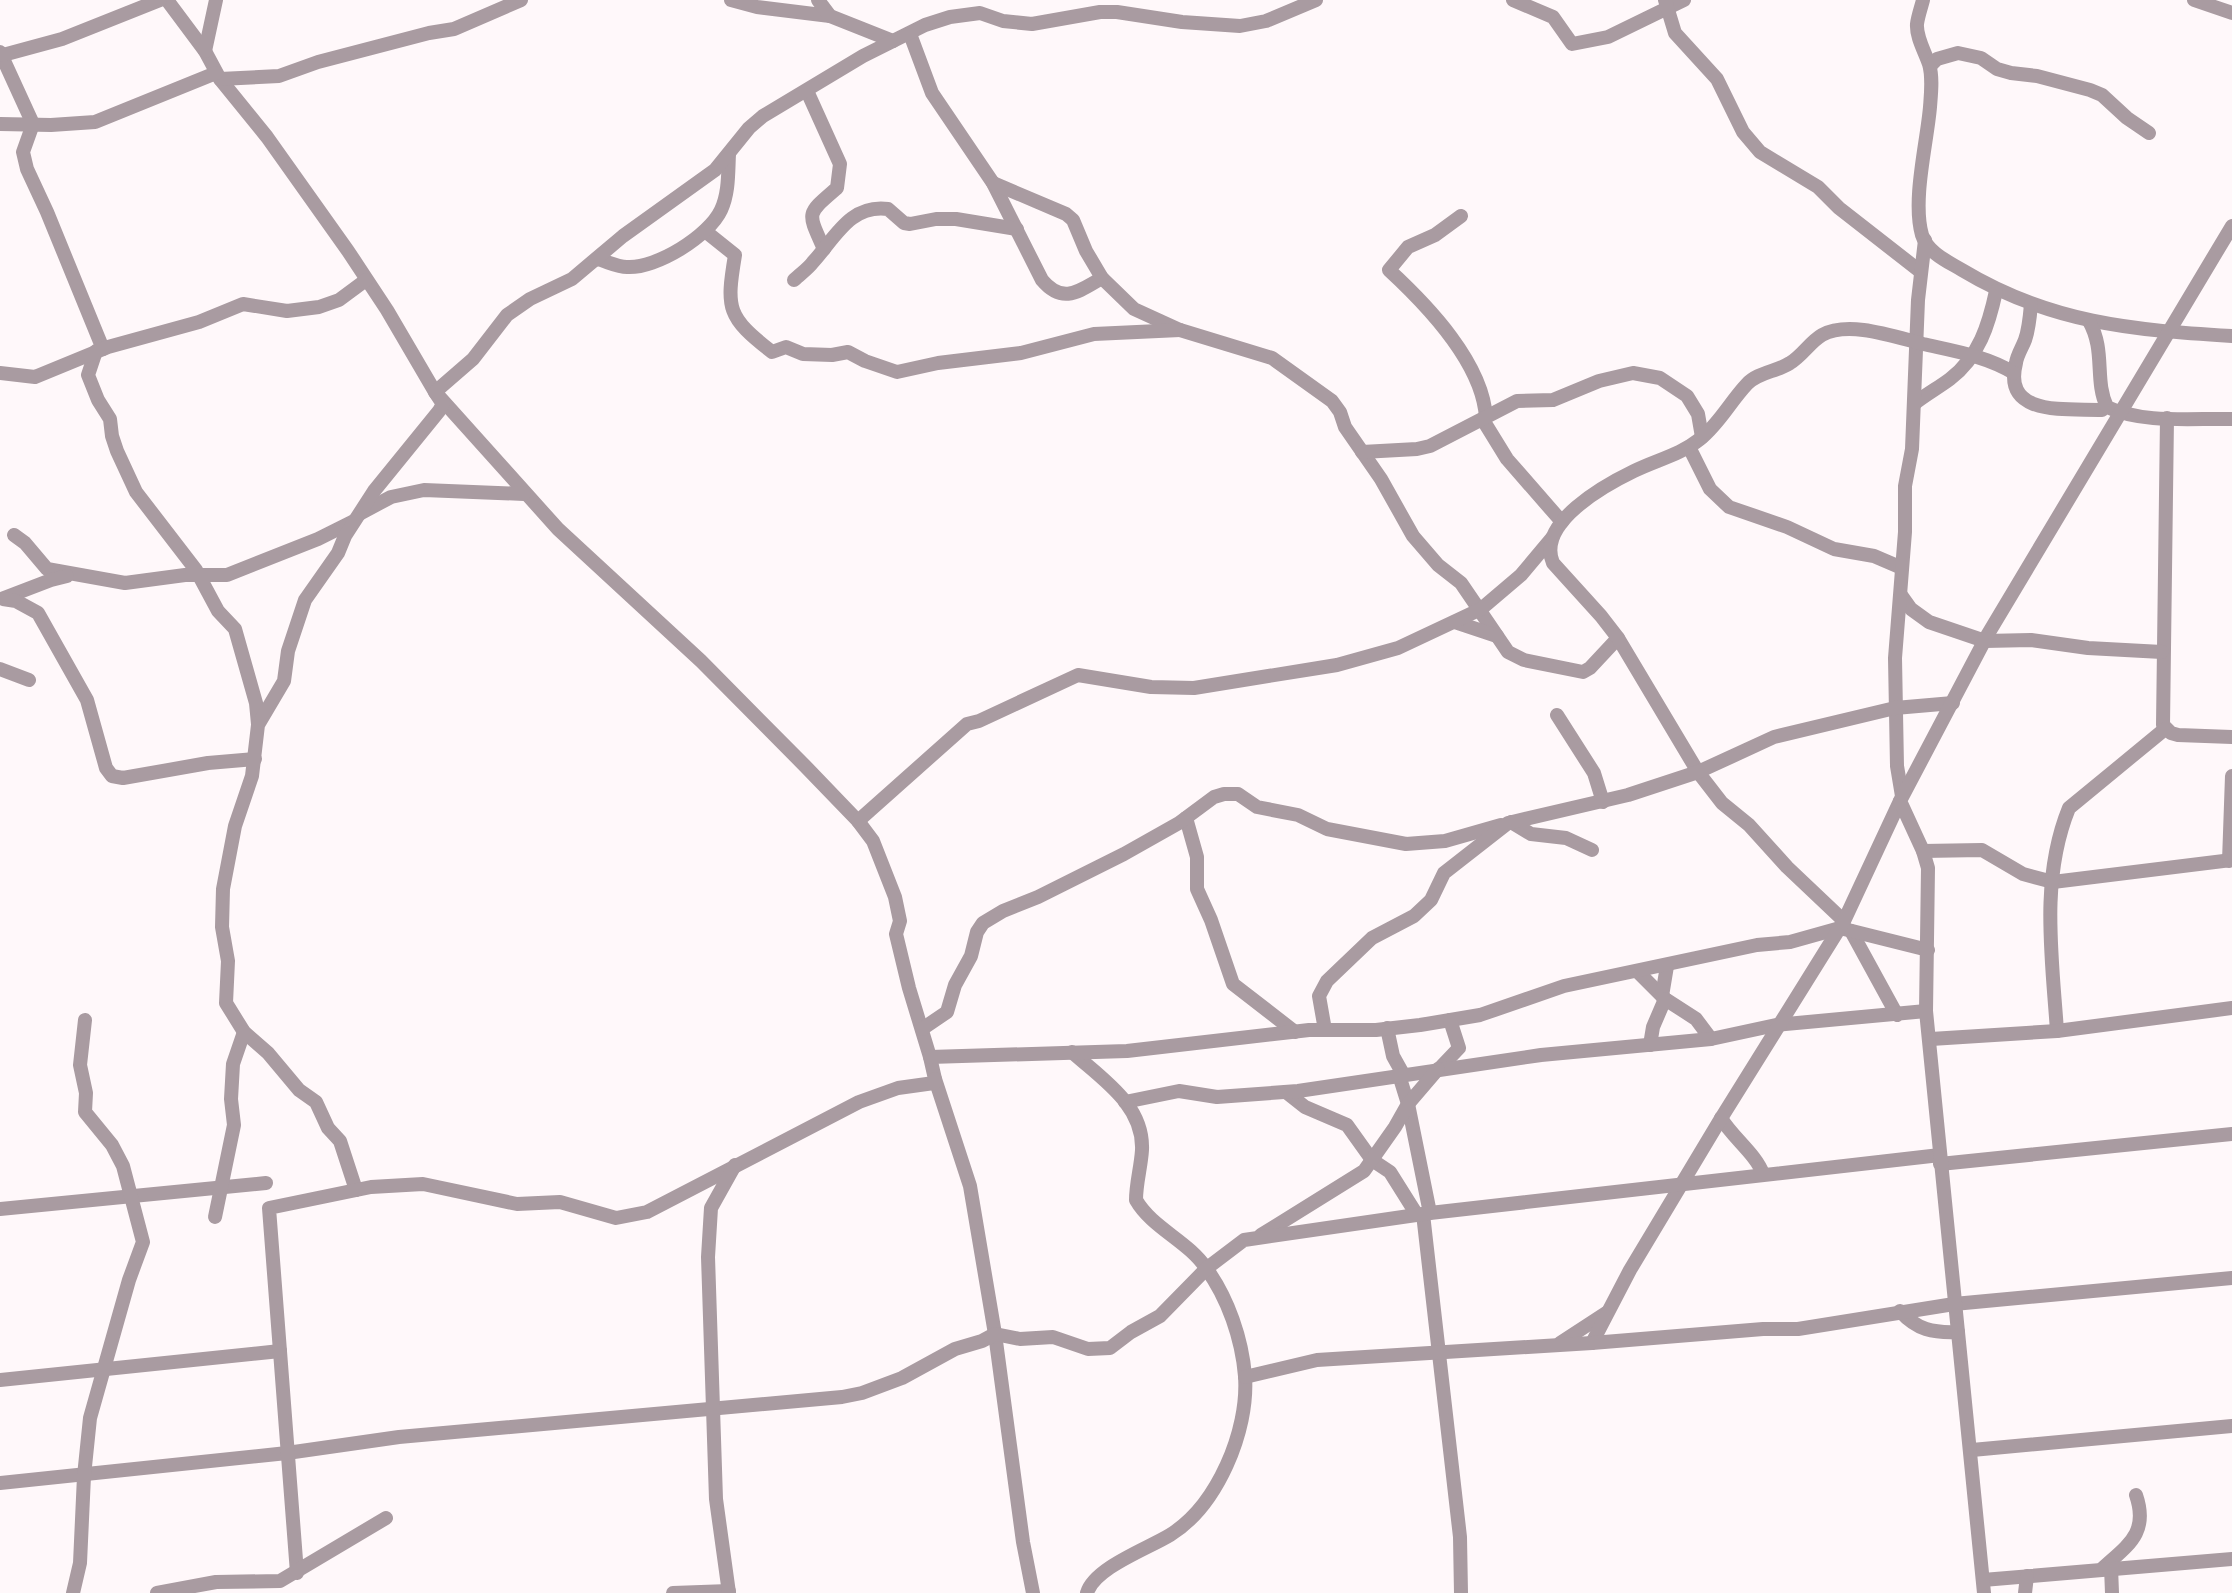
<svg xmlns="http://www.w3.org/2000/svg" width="2232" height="1593" font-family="Poppins,sans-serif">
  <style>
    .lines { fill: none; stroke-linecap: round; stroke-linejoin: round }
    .minor { stroke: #a99ba1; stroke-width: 14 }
  </style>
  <rect width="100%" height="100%" fill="#fff8fa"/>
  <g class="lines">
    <!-- minor -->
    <g class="minor">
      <path d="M167 0 205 51 220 79 267 137 348 251 387 310 435 392 558 529 701 661 806 767 858 821 873 841 895 897 900 921 896 934 909 988 930 1057 935 1079 970 1186 995 1334 1023 1542 1033 1593"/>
      <path d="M731 0 757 7 830 16"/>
      <path d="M818 0 830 16 893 41"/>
      <path d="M1513 0 1553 17 1572 44 1608 37 1684 0"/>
      <path d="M1665 0 1675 33 1717 79 1743 132 1760 152 1818 187 1839 208 1921 272"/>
      <path d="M1923 0C1921 8 1918 16 1917 24 1916 37 1925 52 1929 64 1933 77 1931 94 1930 107 1927 143 1912 200 1922 235 1928 253 1947 261 1962 270 2050 323 2132 330 2232 336"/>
      <path d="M2194 0 2232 13"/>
      <path d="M910 34 932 93 993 183 1042 280C1063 305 1079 291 1102 278"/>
      <path d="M205 51 216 0"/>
      <path d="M0 52 33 124 23 152 27 169 47 212 103 349"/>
      <path d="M3 55 62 39 160 0"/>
      <path d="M1930 66 1937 59 1958 53 1981 58 1997 69 2011 73 2037 76 2090 90 2102 95 2127 118 2149 133"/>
      <path d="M220 79 279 76 318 62 429 33 454 29 521 0"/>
      <path d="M807 91 840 164 837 188C806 215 807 211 824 249"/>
      <path d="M0 124 51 125 95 122 216 73"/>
      <path d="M993 183 1066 214 1073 220 1086 251 1102 278 1134 309 1180 330 1272 358 1332 401 1340 412 1345 427 1381 479 1413 536 1438 565 1461 583 1508 652 1524 660 1583 672 1590 668 1618 638"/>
      <path d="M1461 216 1435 235 1408 247 1389 270C1428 306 1483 363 1486 418"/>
      <path d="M705 231 735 255C726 309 727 317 772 352L786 347 803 354 832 355 848 352 865 361 897 372 938 363 1021 353 1094 334 1180 330"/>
      <path d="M597 259C606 261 617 267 627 267 656 269 709 236 721 210 729 193 728 173 729 154"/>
      <path d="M794 280C800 274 808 269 813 262 835 238 850 204 888 209L904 223 910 224 936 219H956L1017 229"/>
      <path d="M2031 304C2030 316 2029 329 2025 340 2022 348 2017 355 2016 363 2002 418 2069 408 2102 410"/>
      <path d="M2089 321C2106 351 2094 380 2107 407 2143 424 2193 418 2232 419"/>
      <path d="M96 351 88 375 98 400 110 419 112 436 117 451 136 492 196 570 218 611 235 629 256 703 258 724"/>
      <path d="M0 373 35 377 108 347 199 322 243 304 287 311 319 307 339 300 366 280"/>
      <path d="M1914 404C1925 395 1938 388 1950 379 1979 357 1989 324 1996 291"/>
      <path d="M2167 418 2163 725 2171 733 2178 735 2232 737"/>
      <path d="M1483 420 1507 459 1562 522"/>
      <path d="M1689 447 1710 489 1729 507 1787 527 1834 549 1874 556 1902 568"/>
      <path d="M1362 452 1417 449 1430 446 1517 401 1553 400 1599 381 1633 373 1660 378 1687 396 1698 414 1702 437"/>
      <path d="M361 513 391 497 424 490 524 494"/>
      <path d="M14 535 25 543 47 569 125 583 185 575H227L318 539 354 521"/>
      <path d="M1901 595 1911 609 1929 622 1985 641 2031 640 2088 648 2162 652"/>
      <path d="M4 598 51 580 67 576"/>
      <path d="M3 599 16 601 38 613 87 700 106 768 112 776 123 778 208 763 255 759"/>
      <path d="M1455 622 1497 636"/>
      <path d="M0 669 29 680"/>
      <path d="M1557 715 1594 773 1603 802"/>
      <path d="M1902 796 1897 766 1895 658 1905 532V486L1912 449 1918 300 1925 240"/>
      <path d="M1186 818 1197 857V889L1211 920 1233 984 1295 1032"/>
      <path d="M858 821 967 724 979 721 1078 675 1151 687 1194 688 1337 665 1398 648 1481 609 1521 575 1552 538"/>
      <path d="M1511 822 1531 834 1566 838 1592 850"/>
      <path d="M1923 851 1982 850 2023 874 2053 882 2232 860"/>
      <path d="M2229 861 2232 776"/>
      <path d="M1844 921 1787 867 1749 825 1722 803 1698 772 1618 638 1601 616 1553 563C1536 523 1605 485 1634 471 1656 460 1680 455 1700 439 1719 424 1730 402 1747 384 1758 372 1776 372 1790 363 1802 356 1810 342 1822 335 1849 320 1895 337 1923 344 1954 351 1986 356 2014 373"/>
      <path d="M1851 931 1897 1015"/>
      <path d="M1638 972 1665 999 1696 1019 1711 1039"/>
      <path d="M1662 996 1667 966"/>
      <path d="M1387 1028 1393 1056 1403 1074"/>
      <path d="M922 1029 947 1012 955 985 971 956 977 932 983 923 1003 911 1038 897 1124 854 1179 823 1214 797 1224 794H1238L1257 807 1298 815 1327 829 1406 844 1445 841 1501 825"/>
      <path d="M1325 1030 1319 996 1327 981 1372 938 1414 916 1431 900 1444 873 1508 823 1628 795 1698 772 1774 737 1895 708 1953 703"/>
      <path d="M2057 1031C2052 957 2040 879 2069 808L2165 729"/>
      <path d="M1931 1039 2057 1031 2232 1008"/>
      <path d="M1650 1045 1653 1027 1665 999"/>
      <path d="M1072 1052C1102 1079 1144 1105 1142 1150 1141 1167 1136 1183 1136 1200 1152 1228 1188 1241 1206 1268 1228 1298 1242 1339 1245 1376 1249 1431 1217 1506 1170 1535 1147 1549 1094 1568 1087 1593"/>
      <path d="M930 1057 1127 1051 1309 1030H1376L1420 1025 1480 1015 1564 986 1757 945 1790 942 1840 928 1928 950"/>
      <path d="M1439 1069 1459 1048 1450 1020"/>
      <path d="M1399 1075 1408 1104 1430 1213"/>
      <path d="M1286 1092 1305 1107 1347 1125 1372 1160 1390 1172 1417 1215"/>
      <path d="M1125 1102 1179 1091 1217 1097 1298 1091 1541 1055 1711 1039 1776 1025 1926 1011"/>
      <path d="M1721 1118C1732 1137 1756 1154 1763 1174"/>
      <path d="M1940 1164 2232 1134"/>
      <path d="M356 1190 340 1141 328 1128 316 1102 299 1090 268 1053 244 1032 226 1003 228 961 222 927 223 889 235 826 252 776 258 725 284 681 288 651 305 600 338 553 345 536 374 491 439 411 443 404 435 392 473 359 507 315 530 299 572 279 623 236 715 170 749 128 763 116 863 56 925 25 950 17 980 13 1003 21 1032 24 1100 12H1117L1182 22 1240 26 1266 21 1316 0"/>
      <path d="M0 1209 266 1183"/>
      <path d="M1423 1214 1460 1537 1461 1593"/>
      <path d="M215 1217 234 1125 231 1099 233 1064 244 1032"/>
      <path d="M1261 1235 1364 1171 1395 1127 1408 1104 1438 1069"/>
      <path d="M1900 1311C1917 1330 1933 1333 1958 1332"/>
      <path d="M1560 1343 1606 1313"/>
      <path d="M1592 1343 1630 1270 1720 1120 1844 921 1900 801"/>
      <path d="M1245 1377 1317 1360 1592 1343 1763 1329H1798L1954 1304 2232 1278"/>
      <path d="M0 1380 280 1351"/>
      <path d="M1972 1450 2232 1426"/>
      <path d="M0 1483 287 1453 399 1437 842 1397 862 1393 902 1378 955 1349 982 1341 995 1334 1020 1339 1053 1337 1088 1349 1110 1348 1131 1332 1160 1316 1207 1268 1244 1240 1430 1213 1940 1155"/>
      <path d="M2111 1567 2112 1593"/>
      <path d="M2103 1568C2128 1545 2149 1533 2136 1495"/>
      <path d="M297 1573 269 1208 371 1187 423 1184 517 1204 560 1202 616 1218 647 1212 859 1102 898 1088 934 1083 935 1079"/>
      <path d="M1983 1580 2232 1559"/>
      <path d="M73 1593 80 1563 84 1476 90 1418 129 1280 143 1242 123 1166 112 1145 85 1112 86 1093 80 1065 85 1020"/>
      <path d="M157 1593 216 1582 280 1581 386 1518"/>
      <path d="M673 1593 729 1591"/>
      <path d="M729 1593 716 1499 708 1257 711 1208 735 1165"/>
      <path d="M1984 1593 1926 1011 1928 868 1923 851 1900 801 1988 634 2232 226"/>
      <path d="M2025 1593 2027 1576"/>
    </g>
  </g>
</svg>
